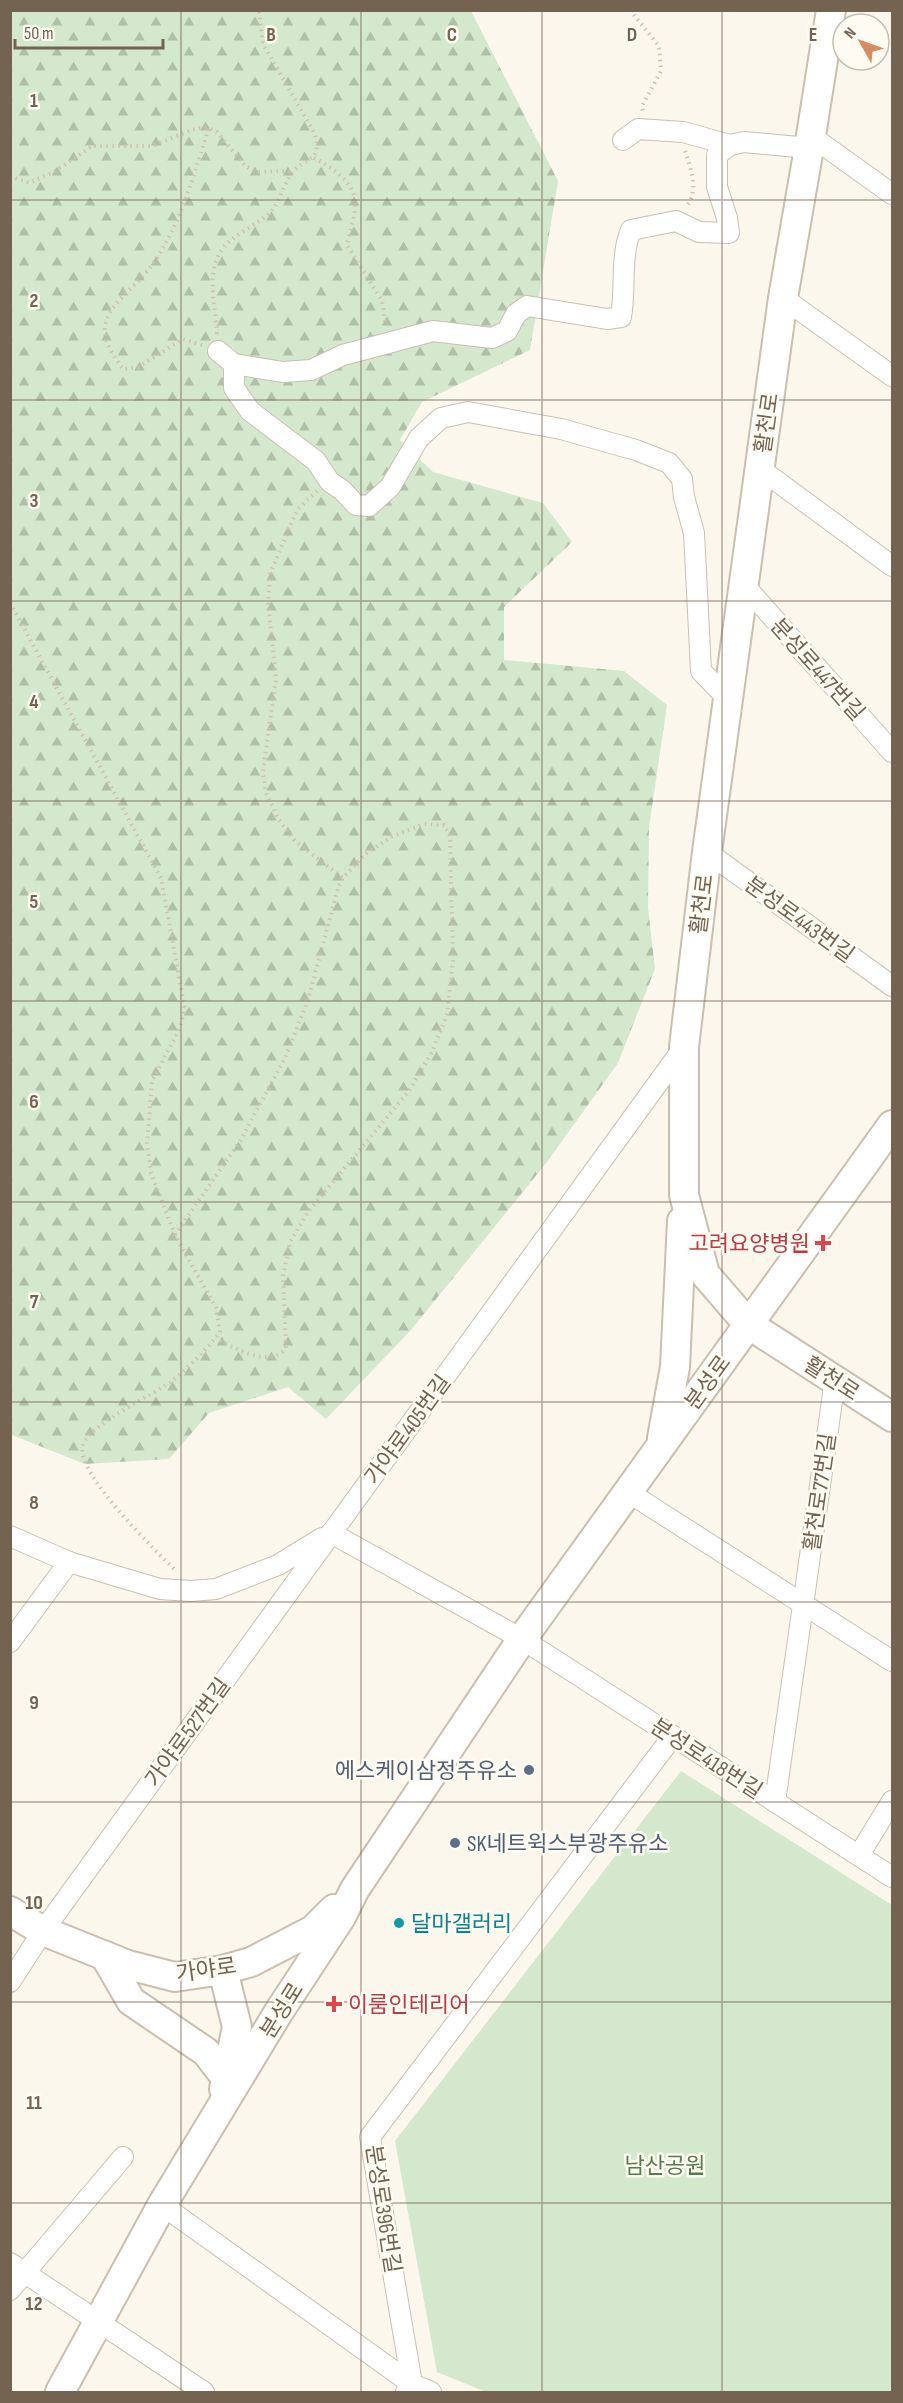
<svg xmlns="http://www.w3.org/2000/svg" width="903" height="2403" font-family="'Sofia Sans Condensed','Noto Sans KR',sans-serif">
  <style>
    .green { fill: #d3e8cc }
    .forest { fill: url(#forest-firs) }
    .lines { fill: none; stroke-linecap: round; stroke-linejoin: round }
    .street-casing { stroke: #cbbfb0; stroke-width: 22 }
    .secondary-casing { stroke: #cbbeac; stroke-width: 32 }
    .path { stroke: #d3c0aa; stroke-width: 4; stroke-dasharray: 1.5 4.5; stroke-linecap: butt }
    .street { stroke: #fff; stroke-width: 20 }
    .secondary { stroke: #fff; stroke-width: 28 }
    .grid { fill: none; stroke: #756351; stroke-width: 1.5; stroke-opacity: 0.55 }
    .health-dot { fill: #e0444e; stroke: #fefbf3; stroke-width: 2 }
    .service-dot { fill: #5c6f8a; stroke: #fefbf3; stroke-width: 2 }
    .culture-dot { fill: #0f9aa8; stroke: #fefbf3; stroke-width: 2 }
    .labels { text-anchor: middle; stroke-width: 5; stroke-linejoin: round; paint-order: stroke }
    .street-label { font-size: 22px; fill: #756351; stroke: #fefbf3 }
    .health-label { font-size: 22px; fill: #be3a42; stroke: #fefbf3; text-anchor: end }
    .service-label { font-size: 22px; fill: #4e5e75; stroke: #fefbf3; text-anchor: end }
    .culture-label { font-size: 22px; fill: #0d838f; stroke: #fefbf3; text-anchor: start }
    .park-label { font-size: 22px; fill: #547e4e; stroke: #fefbf3 }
    .grid-label { font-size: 20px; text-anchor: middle; font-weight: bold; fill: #756351; stroke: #fefbf3; stroke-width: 5; stroke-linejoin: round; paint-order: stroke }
  </style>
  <defs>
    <pattern id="forest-firs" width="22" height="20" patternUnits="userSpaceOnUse" patternTransform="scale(1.5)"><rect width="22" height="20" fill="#d3e8cc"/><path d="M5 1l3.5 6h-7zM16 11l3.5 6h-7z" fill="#b0c0a8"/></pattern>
  </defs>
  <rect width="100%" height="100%" fill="#fbf7ed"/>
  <!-- green -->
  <path class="green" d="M681 1771 892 1905V2392H486L437 2372 395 2141Z"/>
  <!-- forest -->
  <path class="forest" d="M11 11H471L558 181 530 350 422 402 400 440 433 472 543 503 572 542 504 607V660L624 671 667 705 649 827 648 908 655 969 618 1063 547 1162 411 1330 326 1419 288 1387 209 1413 169 1459 85 1464 12 1435 11 1430Z"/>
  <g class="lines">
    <!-- street casing -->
    <g class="street-casing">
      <g id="street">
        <path d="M811 136 892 194"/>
        <path d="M623 140 638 129 683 132 730 145"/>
        <path d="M783 298 892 376"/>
        <path d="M218 351 234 364 283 372 311 370 343 355 433 331 492 338 507 331 516 314 527 306 607 319 621 317C626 289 620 256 631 230L676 221 699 232 729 233 727 218 717 187V155L730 145 744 142 809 148"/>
        <path d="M234 364V388L250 411 316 461 330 482 342 490 356 505 369 506 390 487 419 438 441 418 468 412 561 429 636 450 669 463 682 479 684 497 694 533 701 671 728 699"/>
        <path d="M759 468 892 566"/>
        <path d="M744 585 892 752"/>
        <path d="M707 852 892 986"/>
        <path d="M628 1492 892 1661"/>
        <path d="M331 1533 522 1639 892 1877"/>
        <path d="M10 1536 69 1562 160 1589 191 1591 216 1589 278 1565 322 1538"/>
        <path d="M10 1642 69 1562"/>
        <path d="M775 1802 835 1380"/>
        <path d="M859 1855 892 1801"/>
        <path d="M10 1982 43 1931 684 1047"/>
        <path d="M162 2205 412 2384 431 2392"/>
        <path d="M10 2263 204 2392"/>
        <path d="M10 2290 123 2157"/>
        <path d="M406 2392 412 2384 370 2137 673 1736"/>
      </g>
    </g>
    <!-- secondary casing -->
    <g class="secondary-casing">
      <g id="secondary">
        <path d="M831 10 809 148 783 298 707 852 684 1047V1195L705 1274 748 1324 892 1417"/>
        <path d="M662 1438 675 1367 682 1221"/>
        <path d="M10 1911 43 1931 128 1965 175 1977 223 1970 251 1962 313 1930 334 1909"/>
        <path d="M105 1956 131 2001 206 2052 226 2078"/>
        <path d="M223 1970 237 2027 224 2089"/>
        <path d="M60 2392 162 2205 278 2013 341 1917 355 1889 522 1639 892 1125"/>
      </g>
    </g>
    <!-- path -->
    <g class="path">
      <path d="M630 10 659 46 661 71 642 106 643 112"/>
      <path d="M685 151C691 169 699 190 687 206"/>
      <path d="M314 158C330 166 355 183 355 202 356 215 349 232 347 245L382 301 386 325"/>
      <path d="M10 176 29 183 54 172 92 146H152L197 128H209L217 132 245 166 257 172 293 171"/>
      <path d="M217 334C216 308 208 286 216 261 225 234 258 228 273 209 281 198 284 183 293 172 306 156 322 163 315 134L263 44 259 10"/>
      <path d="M202 345 183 339 138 367 123 369C115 357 104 344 105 328 106 306 135 287 148 270 180 229 193 176 209 128"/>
      <path d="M317 491 297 510 270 574 268 602 276 678 263 772 266 793 279 820 295 841 343 878"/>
      <path d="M10 603 161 878 185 1010 179 1030 152 1081 147 1143 151 1173 175 1235 216 1308 220 1332C206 1350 190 1366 172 1381 152 1396 91 1423 83 1445 74 1472 156 1551 176 1571"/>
      <path d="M175 1235 240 1141 285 1058 308 1000 338 888 343 878 364 855 391 837 424 824 444 825 450 836 453 961 447 1014 432 1052 408 1092 308 1212 290 1242 283 1276 286 1348C270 1369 234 1348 216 1338"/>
    </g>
    <!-- street -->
    <use href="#street" class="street"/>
    <!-- secondary -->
    <use href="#secondary" class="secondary"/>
  </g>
  <!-- grid -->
  <path class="grid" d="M181 10V2392M361 10V2392M542 10V2392M722 10V2392M10 200H892M10 400H892M10 601H892M10 801H892M10 1001H892M10 1202H892M10 1402H892M10 1602H892M10 1802H892M10 2002H892M10 2203H892"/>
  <!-- markers -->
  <g class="health-dot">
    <path d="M820 1234h6v6h6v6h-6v6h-6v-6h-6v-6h6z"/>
    <path d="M331 1995h6v6h6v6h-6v6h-6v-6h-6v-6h6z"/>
  </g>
  <g class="service-dot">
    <circle cx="529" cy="1770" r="6"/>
    <circle cx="455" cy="1843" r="6"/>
  </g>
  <circle class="culture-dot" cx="399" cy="1923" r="6"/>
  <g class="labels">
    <!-- street labels -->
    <g class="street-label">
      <text transform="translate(766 423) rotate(-82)" y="8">활천로</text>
      <text transform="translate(818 669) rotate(48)" y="8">분성로447번길</text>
      <text transform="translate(701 904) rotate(-83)" y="8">활천로</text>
      <text transform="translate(800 919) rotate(36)" y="8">분성로443번길</text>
      <text transform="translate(832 1378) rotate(33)" y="8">활천로</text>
      <text transform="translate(707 1382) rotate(-54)" y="8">분성로</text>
      <text transform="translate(407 1429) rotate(-54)" y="8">가야로405번길</text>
      <text transform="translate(819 1492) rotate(-82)" y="8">활천로77번길</text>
      <text transform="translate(187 1732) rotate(-54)" y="8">가야로527번길</text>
      <text transform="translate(707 1758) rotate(33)" y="8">분성로418번길</text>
      <text transform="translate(206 1969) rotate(-8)" y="8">가야로</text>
      <text transform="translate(281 2010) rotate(-58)" y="8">분성로</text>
      <text transform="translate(384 2209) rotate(81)" y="8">분성로396번길</text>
    </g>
    <!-- health labels -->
    <g class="health-label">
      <text x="810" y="1251">고려요양병원</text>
      <text x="348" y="2012" text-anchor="start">이룸인테리어</text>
    </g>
    <!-- service labels -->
    <g class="service-label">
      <text x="517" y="1778">에스케이삼정주유소</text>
      <text x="467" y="1851" text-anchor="start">SK네트윅스부광주유소</text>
    </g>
    <!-- culture labels -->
    <g class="culture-label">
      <text x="411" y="1931">달마갤러리</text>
    </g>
    <!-- park labels -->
    <g class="park-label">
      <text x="665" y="2173">남산공원</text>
    </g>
  </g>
  <g class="grid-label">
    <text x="271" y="41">B</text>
    <text x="452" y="41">C</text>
    <text x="632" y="41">D</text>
    <text x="813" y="41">E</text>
    <text x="34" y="107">1</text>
    <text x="34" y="307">2</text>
    <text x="34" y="507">3</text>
    <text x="34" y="708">4</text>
    <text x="34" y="908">5</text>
    <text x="34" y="1108">6</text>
    <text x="34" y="1308">7</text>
    <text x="34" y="1509">8</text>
    <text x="34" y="1709">9</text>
    <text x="34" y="1909">10</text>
    <text x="34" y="2109">11</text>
    <text x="34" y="2310">12</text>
  </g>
  <!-- border -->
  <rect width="903" height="2403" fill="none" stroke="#756351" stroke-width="24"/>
  <!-- north arrow -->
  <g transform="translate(861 42) rotate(310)"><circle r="28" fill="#fefbf3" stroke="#c7beb2" stroke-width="1.5"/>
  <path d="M0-4.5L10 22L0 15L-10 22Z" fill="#d78b60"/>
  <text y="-9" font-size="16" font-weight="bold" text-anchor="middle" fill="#756351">N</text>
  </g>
  <!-- scale -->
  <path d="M15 39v9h148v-9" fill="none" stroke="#756351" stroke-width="3"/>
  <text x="24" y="39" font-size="18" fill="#756351" stroke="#fefbf3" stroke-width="4.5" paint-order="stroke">50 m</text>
</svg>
